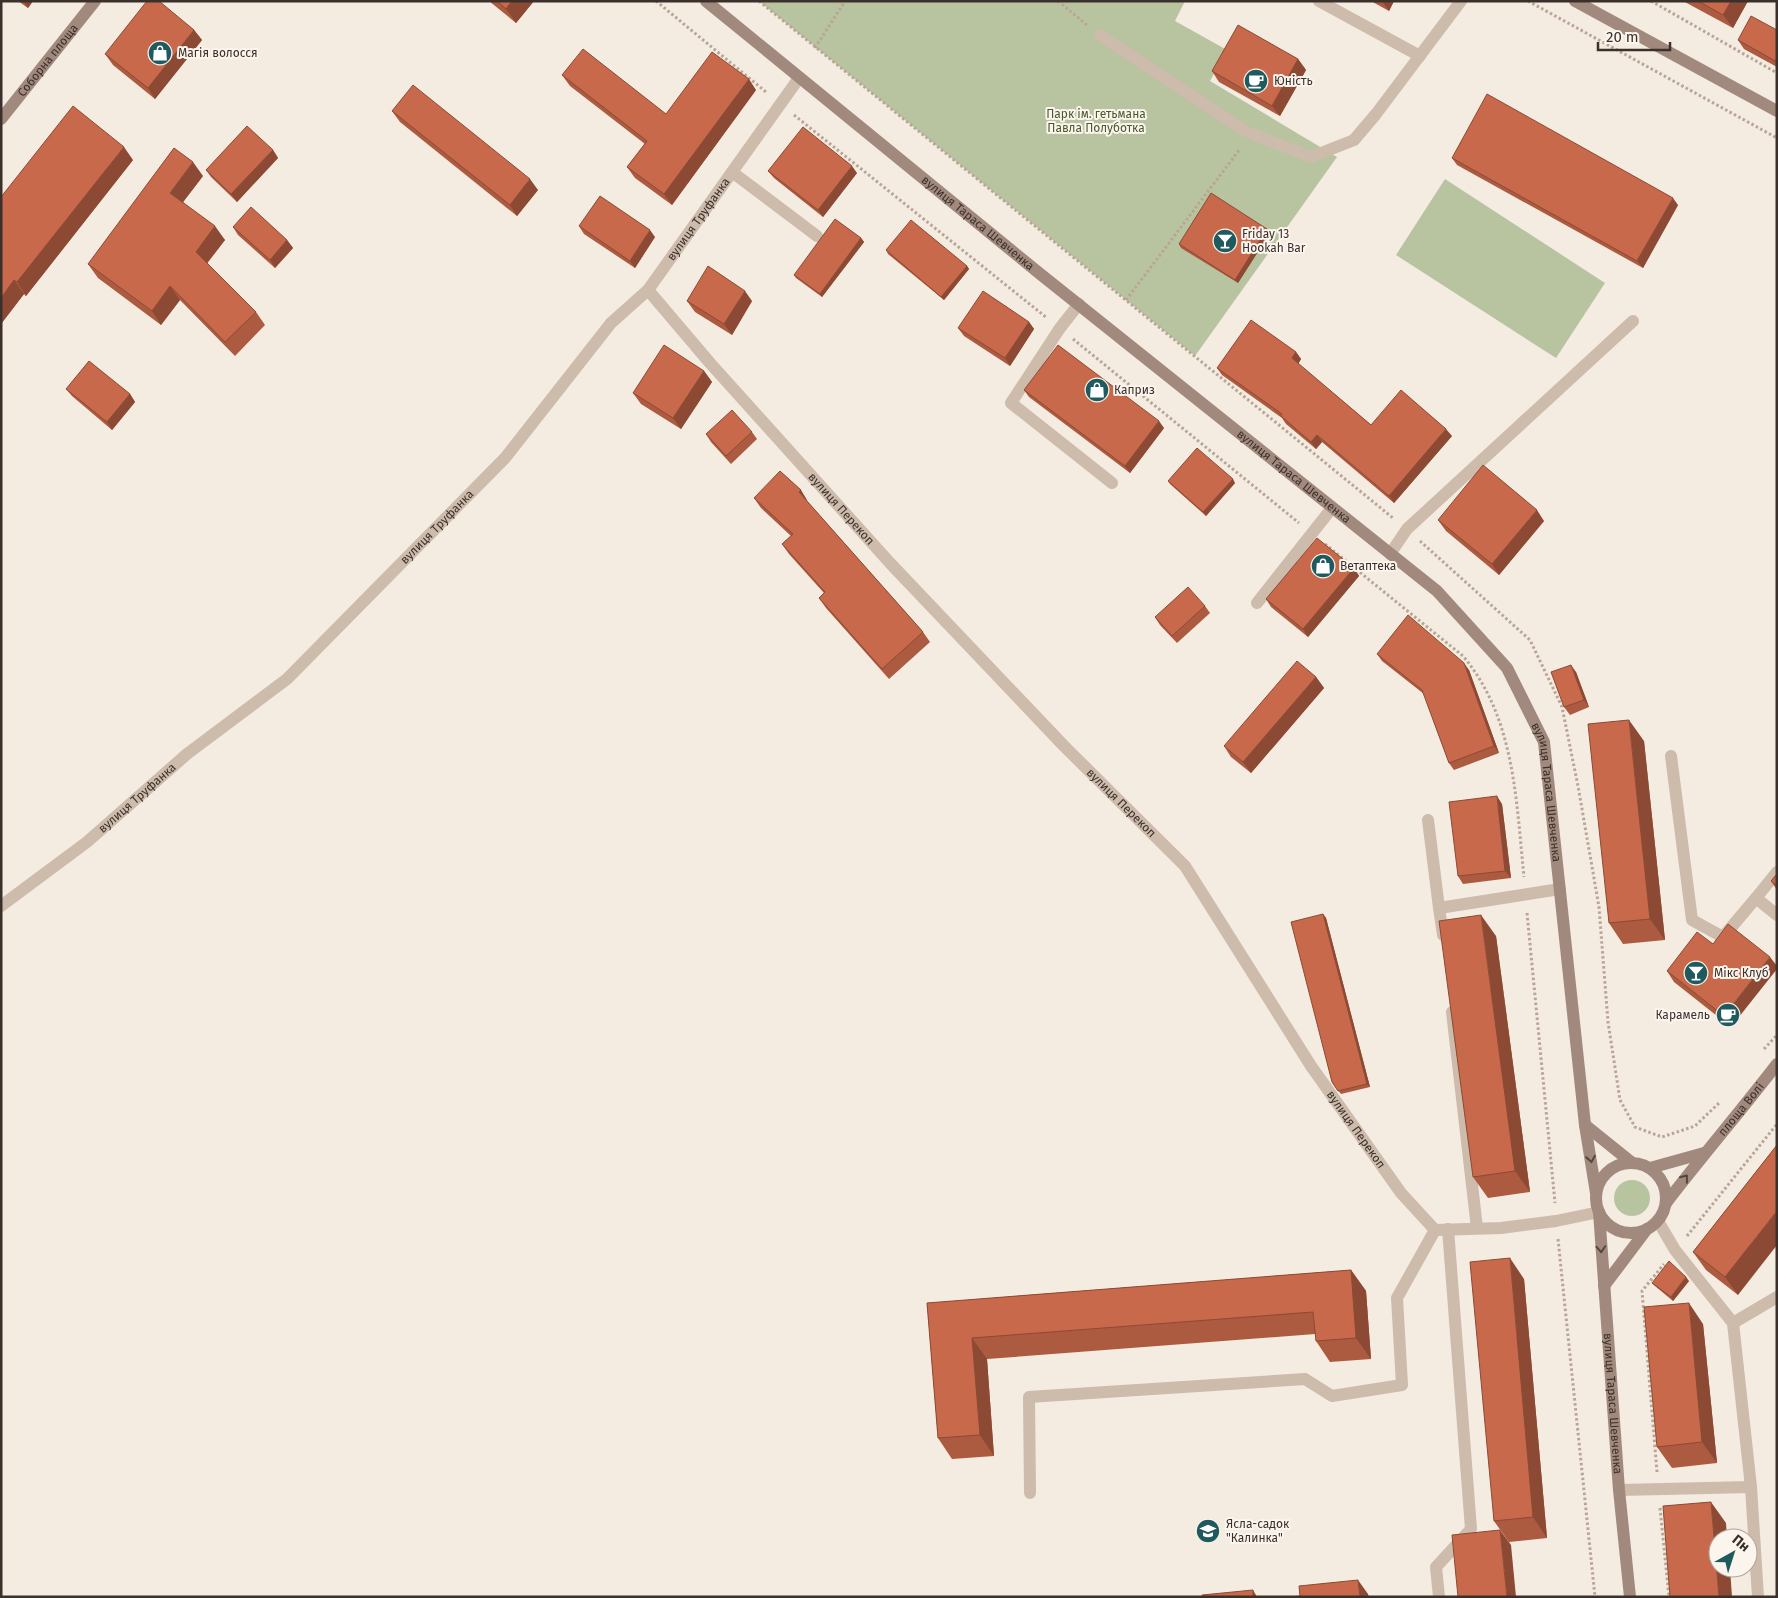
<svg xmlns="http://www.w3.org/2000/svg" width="1778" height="1598" font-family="'Fira Sans',sans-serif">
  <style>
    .green { fill: #b8c4a0 }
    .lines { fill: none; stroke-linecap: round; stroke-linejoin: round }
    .path { stroke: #b9a596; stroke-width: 3; stroke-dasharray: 2.5 2.5; stroke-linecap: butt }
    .lane { stroke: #cdbbac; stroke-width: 12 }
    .street { stroke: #cdbbac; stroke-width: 12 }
    .secondary { stroke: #a18a7d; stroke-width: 12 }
    .wall { fill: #ac5a40 }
    .shaded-wall { fill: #8c4a34 }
    .building { fill: #c8694b; stroke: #8c4a34 }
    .oneway { stroke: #544640 }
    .labels { text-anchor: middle; stroke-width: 4; stroke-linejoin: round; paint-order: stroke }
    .poi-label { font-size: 12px; fill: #3b302b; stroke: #fbf5ee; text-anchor: start }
    .street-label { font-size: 12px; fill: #3b302b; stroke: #fbf5ee }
    .park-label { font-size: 12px; fill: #4a5a2e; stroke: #fbf5ee }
  </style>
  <rect width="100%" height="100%" fill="#f4ebe1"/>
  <!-- green -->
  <g class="green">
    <path d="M759 1H1185L1175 21 1227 50 1210 81 1337 157 1195 356Z"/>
    <path d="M1445 179 1605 283 1556 358 1396 255Z"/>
    <circle cx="1632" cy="1198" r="18"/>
  </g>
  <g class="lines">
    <!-- path -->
    <g class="path">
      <path d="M656 1 766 92"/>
      <path d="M759 1 1393 518"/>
      <path d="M1058 1 1087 25"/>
      <path d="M1528 1 1777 138"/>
      <path d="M1651 1 1777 73"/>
      <path d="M815 48 845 1"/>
      <path d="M794 115 1047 318"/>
      <path d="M1126 300 1240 149"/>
      <path d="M1073 339 1299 523"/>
      <path d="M1420 541 1530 640 1562 707 1578 786 1599 907 1608 1022 1620 1100 1635 1127 1662 1137 1695 1126 1720 1102"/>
      <path d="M1325 544 1463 656C1515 718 1516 800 1524 877"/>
      <path d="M1527 913 1555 1203"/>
      <path d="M1764 1049 1777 1035"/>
      <path d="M1687 1236 1777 1124"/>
      <path d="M1558 1239 1595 1597"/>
      <path d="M1657 1472 1642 1291 1664 1264"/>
      <path d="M1660 1508 1669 1597"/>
    </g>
    <!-- lane -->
    <g class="lane">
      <path d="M1319 1 1420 56"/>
      <path d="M1100 35 1245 131 1311 157 1354 140 1376 114 1461 1"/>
      <path d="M732 172 817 236"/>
      <path d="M1079 304 1060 328 1011 403 1112 483"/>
      <path d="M1390 554 1407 529 1633 321"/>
      <path d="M1257 603 1332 508"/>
      <path d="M1671 756 1692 920 1723 937 1756 898 1777 915"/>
      <path d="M1428 820 1439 908 1560 889"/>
      <path d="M1756 898 1777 872"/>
      <path d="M1439 908 1443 935"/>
      <path d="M1452 1012 1477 1228"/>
      <path d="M1658 1221 1675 1250 1733 1323 1751 1487 1758 1597"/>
      <path d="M1733 1323 1777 1297"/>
      <path d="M1619 1490 1751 1487"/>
      <path d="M1030 1493 1029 1397 1305 1379 1332 1396 1402 1385 1397 1298 1435 1230"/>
      <path d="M1439 1597 1436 1567 1471 1529 1448 1229"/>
    </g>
    <!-- street -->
    <g class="street">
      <path id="s1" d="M648 290 710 363 890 563 1064 746 1185 866 1311 1066 1401 1193 1435 1230 1501 1228 1556 1221 1599 1212"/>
      <path id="s2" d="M1 906 87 842 187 754 287 679 505 458 611 323 648 290 799 78"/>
    </g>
    <!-- secondary -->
    <g class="secondary">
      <path id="s3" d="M706 1 1039 273 1437 591 1507 668 1544 742 1585 1125 1596 1193"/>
      <path d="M1575 1 1777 111"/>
      <path id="s4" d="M1 119 95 1"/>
      <path d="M1585 1125 1631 1162"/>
      <circle cx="1631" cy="1198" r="35"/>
      <path d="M1650 1168 1704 1153"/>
      <path id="s5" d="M1666 1203C1702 1156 1741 1111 1777 1064"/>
      <path id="s6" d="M1599 1212 1619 1490 1630 1597"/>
      <path d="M1604 1286 1647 1229"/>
    </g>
  </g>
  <!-- wall -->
  <g class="wall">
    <path d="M18 1H33L28 8Z"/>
    <path d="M489 1H534L516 23Z"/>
    <path d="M1371 1H1394L1389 11Z"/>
    <path d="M1683 1H1748L1733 28Z"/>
    <path d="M194 30 202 40 155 99 113 65 105 54Z"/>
    <path d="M1777 30V67L1744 49 1738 40Z"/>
    <path d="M1298 59 1306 70 1280 116 1219 82 1212 71Z"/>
    <path d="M562 75 666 114 756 90 672 205 635 178 627 167 645 144 570 86Z"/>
    <path d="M392 111 538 190 517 216 400 122Z"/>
    <path d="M273 150 278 158 237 202 211 177 206 170Z"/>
    <path d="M1452 158 1678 205 1643 268 1457 165Z"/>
    <path d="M133 160 26 296 24 294 1 324V197Z"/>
    <path d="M768 171 857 173 823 217 774 178Z"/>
    <path d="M203 176 183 202 225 240 207 263 256 312 265 325 235 356 180 300 161 325 98 278 88 264Z"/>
    <path d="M579 226 655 237 635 268 584 234Z"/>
    <path d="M233 227 287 240 293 248 275 268 238 235Z"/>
    <path d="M1267 229 1270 233 1238 283 1181 248 1179 244Z"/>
    <path d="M861 238 864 242 822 297 796 278 794 275Z"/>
    <path d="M886 250 967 266 969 269 944 300 888 254Z"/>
    <path d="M687 301H752L732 335 695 312Z"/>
    <path d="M1029 322 1034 329 1010 366 964 336 958 328Z"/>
    <path d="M1296 352 1301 359 1298 364 1371 425 1452 436 1394 503 1322 442 1316 449 1286 424 1282 418 1222 375 1217 368Z"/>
    <path d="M704 371 712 382 681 429 641 404 633 393Z"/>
    <path d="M66 389 130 394 135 402 112 430 72 396Z"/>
    <path d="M1024 390 1164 428 1130 473 1029 397Z"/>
    <path d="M752 432 757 439 731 464 711 442 706 434Z"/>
    <path d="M1168 481 1235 483 1206 516 1170 484Z"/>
    <path d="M754 498 807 500H806L923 632 930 642 889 679 826 608 819 598 824 593 789 554 782 544 791 536 761 508Z"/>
    <path d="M1438 520 1544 521 1499 575 1446 531Z"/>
    <path d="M1354 568 1359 576 1308 637 1271 607 1266 599Z"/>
    <path d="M1205 606 1210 613 1177 643 1160 625 1155 617Z"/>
    <path d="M1377 654 1469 670 1499 753 1454 770 1449 763 1424 694 1382 661Z"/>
    <path d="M1576 672 1589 707 1570 715 1564 707Z"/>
    <path d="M1316 677 1324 688 1251 773 1231 757 1224 746Z"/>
    <path d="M1644 741 1665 940 1623 944 1609 923Z"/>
    <path d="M1502 804 1511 878 1463 884 1458 876Z"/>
    <path d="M1777 874V890L1771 881Z"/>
    <path d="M1323 914 1326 918 1370 1087 1341 1094 1332 1082Z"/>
    <path d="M1496 936 1530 1192 1488 1198 1473 1177Z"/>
    <path d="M1713 944 1731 1027 1674 982 1667 971Z"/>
    <path d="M1777 1145 1738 1295 1706 1270 1693 1252Z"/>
    <path d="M1351 1270 1366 1291 1371 1359 1330 1362 1316 1341 1315 1334 987 1359 994 1456 952 1459 938 1438 927 1303Z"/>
    <path d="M1524 1279 1547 1538 1509 1542 1511 1545 1494 1521Z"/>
    <path d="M1689 1281 1673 1301 1655 1286 1652 1283Z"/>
    <path d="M1703 1324 1717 1463 1672 1468 1657 1447Z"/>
  </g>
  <!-- shaded-wall -->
  <g class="shaded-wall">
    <path d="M23 1H33L28 8Z"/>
    <path d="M512 1H534L516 23 506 9Z"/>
    <path d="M1382 1H1394L1389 11Z"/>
    <path d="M1731 1H1748L1733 28 1723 15Z"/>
    <path d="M194 30 202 40 155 99 148 88Z"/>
    <path d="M1298 59 1306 70 1280 116 1272 106Z"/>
    <path d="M749 79 756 90 672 205 664 194Z"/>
    <path d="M124 147 133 160 26 296 17 282Z"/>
    <path d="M273 150 278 158 237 202 231 194Z"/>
    <path d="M193 162 203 176 180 206 170 193Z"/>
    <path d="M852 166 857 173 823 217 818 210Z"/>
    <path d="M530 179 538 190 517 216 510 205Z"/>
    <path d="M1673 198 1678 205 1643 268 1637 261Z"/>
    <path d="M215 226 225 240 205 266 196 252Z"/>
    <path d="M1267 229 1270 233 1238 283 1235 280Z"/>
    <path d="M650 230 655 237 635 268 630 261Z"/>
    <path d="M861 238 864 242 822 297 820 294Z"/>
    <path d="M287 240 293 248 275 268 270 260Z"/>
    <path d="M967 266 969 269 944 300 941 297Z"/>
    <path d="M14 280 24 294 1 324V298Z"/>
    <path d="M170 286 180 300 161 325 152 311Z"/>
    <path d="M745 291 752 301 732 335 724 324Z"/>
    <path d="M1029 322 1034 329 1010 366 1005 358Z"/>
    <path d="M1296 352 1301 359 1297 366 1292 358Z"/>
    <path d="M704 371 712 382 681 429 673 418Z"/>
    <path d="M130 394 135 402 112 430 107 422Z"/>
    <path d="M1159 421 1164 428 1130 473 1125 466Z"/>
    <path d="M1446 429 1452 436 1394 503 1389 496Z"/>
    <path d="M1317 435 1322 442 1316 449 1311 442Z"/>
    <path d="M1233 479 1235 483 1206 516 1203 512Z"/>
    <path d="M801 490 807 500 806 501 799 492Z"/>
    <path d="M1537 510 1544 521 1499 575 1492 564Z"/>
    <path d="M1354 568 1359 576 1308 637 1303 629Z"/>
    <path d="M1464 663 1469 670 1499 753 1494 746Z"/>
    <path d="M1571 665 1576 672 1589 707 1584 700Z"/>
    <path d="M1316 677 1324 688 1251 773 1243 762Z"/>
    <path d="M1629 720 1644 741 1665 940 1650 919Z"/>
    <path d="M1497 796 1502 804 1511 878 1505 871Z"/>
    <path d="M1323 914 1326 918 1370 1087 1367 1084Z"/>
    <path d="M1481 915 1496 936 1530 1192 1515 1171Z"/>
    <path d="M1770 957 1777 966V969L1731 1027 1724 1016Z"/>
    <path d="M1777 1211V1245L1738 1295 1725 1277Z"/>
    <path d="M1510 1258 1524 1279 1547 1538 1533 1517Z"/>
    <path d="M1351 1270 1366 1291 1371 1359 1356 1338Z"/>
    <path d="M1686 1277 1689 1281 1673 1301 1671 1297Z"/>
    <path d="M1689 1303 1703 1324 1717 1463 1702 1442Z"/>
    <path d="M972 1338 987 1359 994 1456 980 1435Z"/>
    <path d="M1711 1502 1726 1523 1727 1538H1718V1568H1730L1732 1597H1719Z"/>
    <path d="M1500 1530 1511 1545 1516 1597H1507Z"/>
    <path d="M1358 1580 1368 1594 1369 1597H1360Z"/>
    <path d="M1253 1590 1257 1597H1253Z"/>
  </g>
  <!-- building -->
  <g class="building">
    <path d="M147 1H159L194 30 148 88 105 54Z"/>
    <path d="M497 1H512L506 9Z"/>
    <path d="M1698 1H1731L1723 15Z"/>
    <path d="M1751 16 1777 30V62L1738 40Z"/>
    <path d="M1238 25 1298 59 1272 106 1212 71Z"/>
    <path d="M583 49 666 114 712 52 749 79 664 194 627 167 647 141 562 75Z"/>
    <path d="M413 85 530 179 510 205 392 111Z"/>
    <path d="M1487 94 1673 198 1637 261 1452 158Z"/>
    <path d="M73 106 124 147 17 282 14 280 1 298V197Z"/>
    <path d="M247 126 273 150 231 194 206 170Z"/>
    <path d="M803 127 852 166 818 210 768 171Z"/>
    <path d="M174 148 193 162 170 193 215 226 196 252 256 312 225 342 170 286 152 311 88 264Z"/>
    <path d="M1211 193 1267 229 1235 280 1179 244Z"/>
    <path d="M600 196 650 230 630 261 579 226Z"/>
    <path d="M251 207 287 240 270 260 233 227Z"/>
    <path d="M835 219 861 238 820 294 794 275Z"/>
    <path d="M911 220 967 266 941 297 886 250Z"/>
    <path d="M708 266 745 291 724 324 687 301Z"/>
    <path d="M983 291 1029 322 1005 358 958 328Z"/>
    <path d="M1251 320 1296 352 1292 358 1371 425 1401 390 1446 429 1389 496 1317 435 1311 442 1281 416 1282 414 1217 368Z"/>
    <path d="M664 345 704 371 673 418 633 393Z"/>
    <path d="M1058 345 1159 421 1125 466 1024 390Z"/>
    <path d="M89 361 130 394 107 422 66 389Z"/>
    <path d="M732 410 752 432 726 456 706 434Z"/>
    <path d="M1197 448 1233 479 1203 512 1168 481Z"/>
    <path d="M1483 465 1537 510 1492 564 1438 520Z"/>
    <path d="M780 471 801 490 799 492 923 632 882 669 819 598 825 592 782 544 793 534 754 498Z"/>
    <path d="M1317 538 1354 568 1303 629 1266 599Z"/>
    <path d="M1188 587 1205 606 1172 636 1155 617Z"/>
    <path d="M1408 615 1464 663 1494 746 1449 763 1422 690 1377 654Z"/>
    <path d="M1297 661 1316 677 1243 762 1224 746Z"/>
    <path d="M1571 665 1584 700 1564 707 1551 672Z"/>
    <path d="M1629 720 1650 919 1609 923 1588 724Z"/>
    <path d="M1497 796 1505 871 1458 876 1449 802Z"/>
    <path d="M1777 874V886L1771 881Z"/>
    <path d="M1323 914 1367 1084 1338 1091 1332 1082 1291 922Z"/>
    <path d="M1481 915 1515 1171 1473 1177 1439 921Z"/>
    <path d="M1728 924 1770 957 1724 1016 1667 971 1697 932 1713 944Z"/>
    <path d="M1777 1145V1211L1725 1277 1693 1252Z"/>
    <path d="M1510 1258 1533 1517 1494 1521 1470 1262Z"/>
    <path d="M1669 1261 1686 1277 1671 1297 1652 1283Z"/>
    <path d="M1351 1270 1356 1338 1316 1341 1313 1312 972 1338 980 1435 938 1438 927 1303Z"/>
    <path d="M1689 1303 1702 1442 1657 1447 1644 1307Z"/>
    <path d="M1711 1502 1719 1597H1670L1663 1506Z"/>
    <path d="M1500 1530 1507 1597H1458L1452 1535Z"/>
    <path d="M1358 1580 1360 1597H1291L1300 1596 1299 1586Z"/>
    <path d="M1253 1590V1597H1202V1595Z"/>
  </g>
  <!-- one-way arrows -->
  <defs><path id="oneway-chevron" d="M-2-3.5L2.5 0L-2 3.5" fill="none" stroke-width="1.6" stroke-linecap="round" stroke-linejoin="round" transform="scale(1.25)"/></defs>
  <g class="oneway">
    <use href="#oneway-chevron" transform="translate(1591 1159) rotate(81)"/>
    <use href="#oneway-chevron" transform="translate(1685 1178) rotate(-52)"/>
    <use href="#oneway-chevron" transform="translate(1601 1249) rotate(86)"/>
  </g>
  <!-- icons -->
  <defs>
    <g id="shop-disc" transform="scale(1.25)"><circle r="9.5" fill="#1f5a5e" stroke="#fbf5ee"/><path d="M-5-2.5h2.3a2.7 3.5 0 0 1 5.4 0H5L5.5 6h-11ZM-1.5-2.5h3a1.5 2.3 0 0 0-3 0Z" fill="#fff"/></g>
    <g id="cafe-disc" transform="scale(1.25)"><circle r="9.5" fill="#1f5a5e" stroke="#fbf5ee"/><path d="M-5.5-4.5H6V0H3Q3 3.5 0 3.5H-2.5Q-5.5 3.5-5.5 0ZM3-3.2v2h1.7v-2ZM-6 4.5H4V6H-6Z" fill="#fff"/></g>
    <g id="bar-disc" transform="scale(1.25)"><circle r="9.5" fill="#1f5a5e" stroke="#fbf5ee"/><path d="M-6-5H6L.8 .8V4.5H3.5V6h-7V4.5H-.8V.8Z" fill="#fff"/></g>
    <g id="school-disc" transform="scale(1.25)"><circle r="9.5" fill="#1f5a5e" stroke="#fbf5ee"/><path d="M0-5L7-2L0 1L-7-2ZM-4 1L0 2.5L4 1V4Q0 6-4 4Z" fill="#fff"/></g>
  </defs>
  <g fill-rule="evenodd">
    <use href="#shop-disc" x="160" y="53"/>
    <use href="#cafe-disc" x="1256" y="81"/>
    <use href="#bar-disc" x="1225" y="241"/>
    <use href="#shop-disc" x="1097" y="390"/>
    <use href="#shop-disc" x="1323" y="566"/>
    <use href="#bar-disc" x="1696" y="973"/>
    <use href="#cafe-disc" x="1728" y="1015"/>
    <use href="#school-disc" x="1208" y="1531"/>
  </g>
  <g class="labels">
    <!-- poi labels -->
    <g class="poi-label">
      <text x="178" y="57">Магія волосся</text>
      <text x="1274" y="85">Юність</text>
      <text x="1242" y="238">Friday 13<tspan x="1242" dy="14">Hookah Bar</tspan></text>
      <text x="1114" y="394">Каприз</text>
      <text x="1340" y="570">Ветаптека</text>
      <text x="1714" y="977">Мікс Клуб</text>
      <text x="1710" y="1019" text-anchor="end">Карамель</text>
      <text x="1226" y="1528">Ясла-садок<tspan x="1226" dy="14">"Калинка"</tspan></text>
    </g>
    <!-- street labels -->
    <g class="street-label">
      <text dy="4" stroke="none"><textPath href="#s4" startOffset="75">Соборна площа</textPath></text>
      <text dy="4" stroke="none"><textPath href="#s2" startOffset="984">вулиця Труфанка</textPath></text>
      <text dy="4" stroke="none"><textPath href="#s3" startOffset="351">вулиця Тараса Шевченка</textPath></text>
      <text dy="4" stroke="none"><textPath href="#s3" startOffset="756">вулиця Тараса Шевченка</textPath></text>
      <text dy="4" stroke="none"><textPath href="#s1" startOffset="292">вулиця Перекоп</textPath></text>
      <text dy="4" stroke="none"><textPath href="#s2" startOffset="579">вулиця Труфанка</textPath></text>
      <text dy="4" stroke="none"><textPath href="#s3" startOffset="1176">вулиця Тараса Шевченка</textPath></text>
      <text dy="4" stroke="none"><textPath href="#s2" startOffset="174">вулиця Труфанка</textPath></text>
      <text dy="4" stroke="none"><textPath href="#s1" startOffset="698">вулиця Перекоп</textPath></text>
      <text dy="4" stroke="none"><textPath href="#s5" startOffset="120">площа Волі</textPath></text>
      <text dy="4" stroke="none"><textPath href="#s1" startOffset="1102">вулиця Перекоп</textPath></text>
      <text dy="4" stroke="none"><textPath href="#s6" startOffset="192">вулиця Тараса Шевченка</textPath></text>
    </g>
    <!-- park labels -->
    <g class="park-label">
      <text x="1096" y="118">Парк ім. гетьмана<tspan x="1096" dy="14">Павла Полуботка</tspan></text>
    </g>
  </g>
  <!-- border -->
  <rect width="1778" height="1598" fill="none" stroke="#3b302b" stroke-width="5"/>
  <!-- north arrow -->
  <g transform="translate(1733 1553) rotate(39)"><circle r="24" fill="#fbf5ee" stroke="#aea6a0"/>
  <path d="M0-4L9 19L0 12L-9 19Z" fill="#1f5a5e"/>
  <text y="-8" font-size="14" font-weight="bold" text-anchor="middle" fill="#3b302b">Пн</text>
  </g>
  <!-- scale -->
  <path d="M1598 42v8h72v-8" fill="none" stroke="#3b302b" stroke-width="2.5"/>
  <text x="1606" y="42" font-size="15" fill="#3b302b" stroke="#fbf5ee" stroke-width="4" paint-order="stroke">20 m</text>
</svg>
